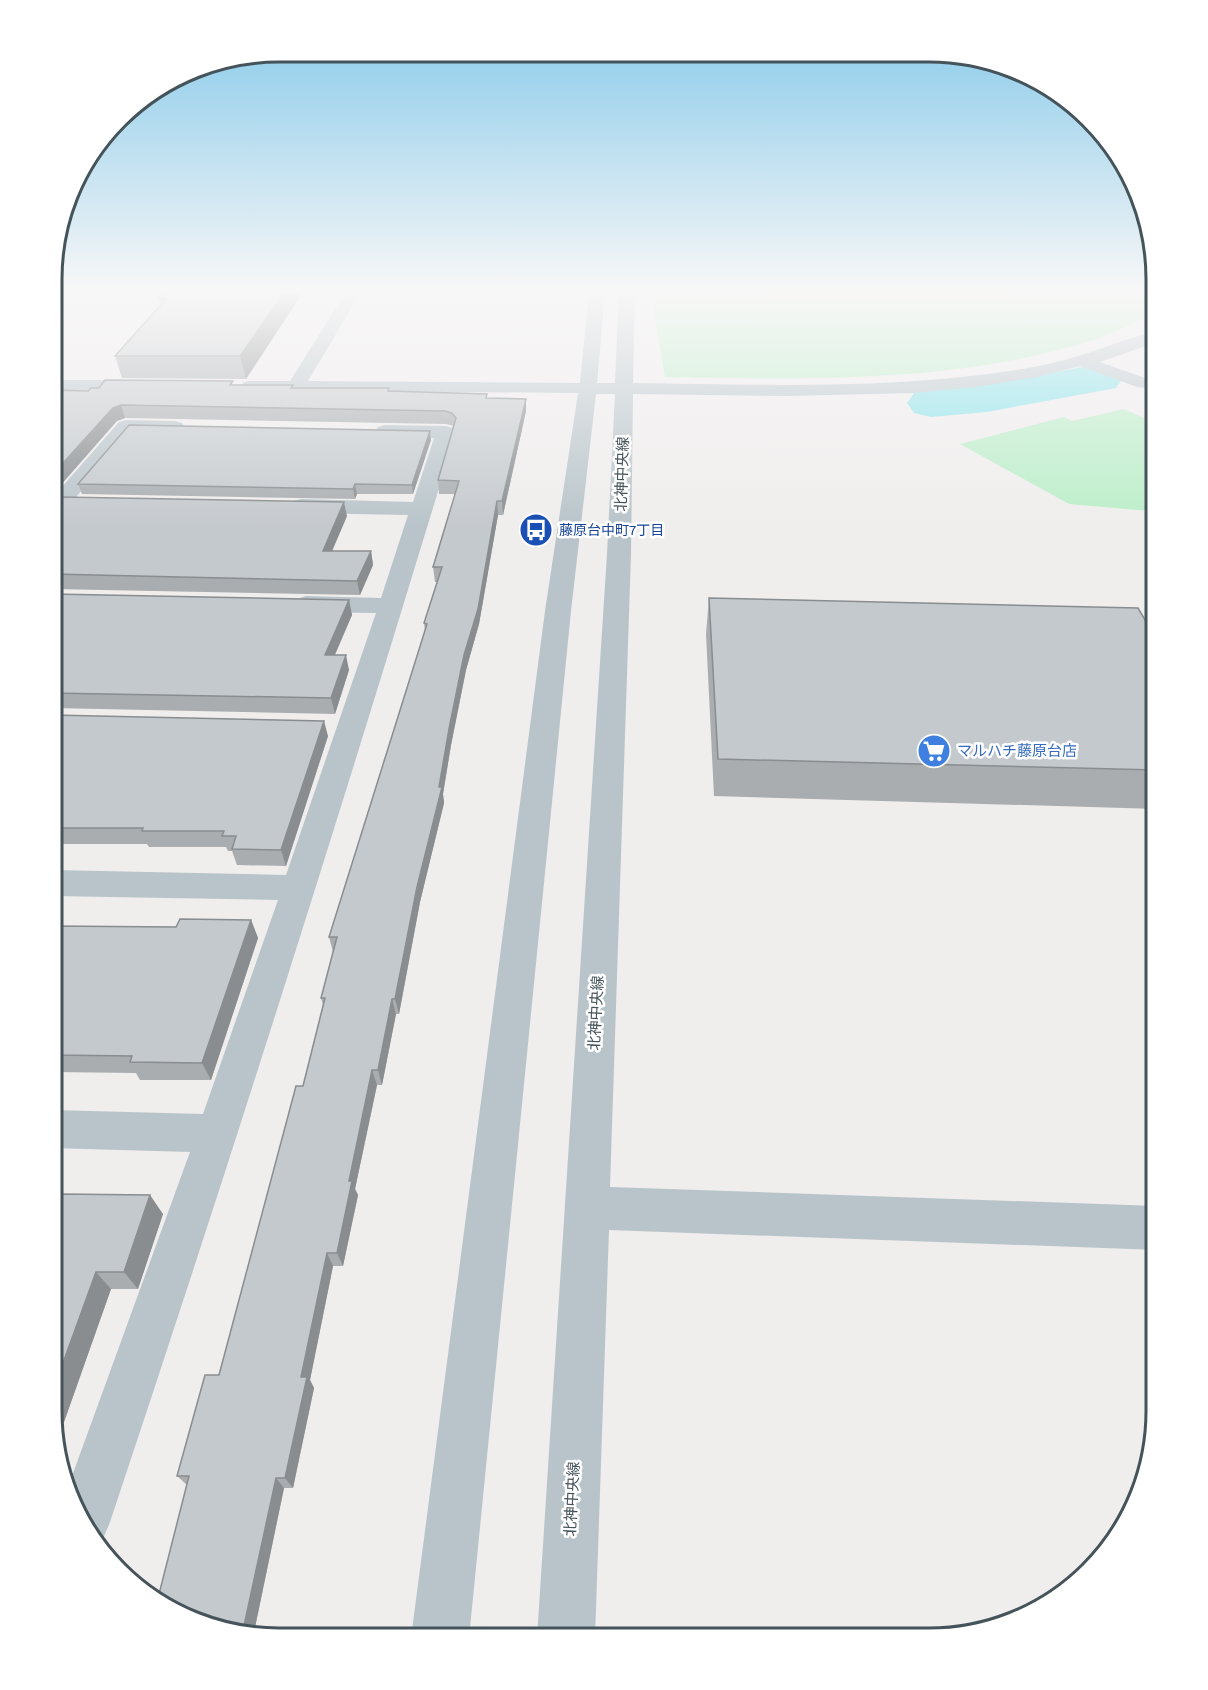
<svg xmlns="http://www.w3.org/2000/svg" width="1208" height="1690" font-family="Overpass,'Noto Sans JP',sans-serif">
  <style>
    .green { fill: #baeec8 }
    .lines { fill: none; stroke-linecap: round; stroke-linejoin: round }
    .river { fill: #87e3eb; fill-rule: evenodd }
    .minor { fill: #b8c4ca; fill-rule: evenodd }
    .wall { fill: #a9adb0 }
    .shaded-wall { fill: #898d90 }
    .building { fill: #c4c9cd; stroke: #898d90; stroke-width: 1.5 }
    .labels { text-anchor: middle; stroke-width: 5; stroke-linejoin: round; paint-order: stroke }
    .far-transit-label { font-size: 14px; fill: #164399; stroke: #fff; text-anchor: start }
    .street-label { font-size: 15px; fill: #45535a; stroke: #fff }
    .shop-label { font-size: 15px; fill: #366cbe; stroke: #fff; text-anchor: start }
    .rim { fill: none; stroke: #45535a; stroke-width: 3 }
  </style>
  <rect width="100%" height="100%" fill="#f0eded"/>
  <!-- green -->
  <g class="green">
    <path d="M651 292H1127L1157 300V313C1135 322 1113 334 1090 341 953 384 806 379 665 377Z"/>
    <path d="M1124 409 1157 424V496L1149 501 1150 511 1069 504 960 444 1064 417 1072 421Z"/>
  </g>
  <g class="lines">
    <!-- river -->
    <path class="river" d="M1100 364 1116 368 1123 378 1116 388 987 412 931 417 914 413 907 403 914 393 931 389 987 384Z"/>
    <!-- minor -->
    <g class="minor">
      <path d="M346 292H361L308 381 580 383 589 292H605L597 383H615L619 292H635L633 383C767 385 902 390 1034 367 1077 360 1115 341 1157 331V342L1100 362 1145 378 1157 379V389L1137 387 1080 366 1037 377 976 387 913 393 788 396 633 394 631 554 610 1187 1157 1206V1250L609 1230 595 1638H537L607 554 615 394H596L571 611 469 1638H411L545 611 578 393 244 390 241 386 244 382 250 381H290Z"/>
      <path d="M53 380H147L153 381 156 385 153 389 147 390H53Z"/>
      <path d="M126 420 175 421 182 423 185 427 182 431 175 433 131 432 61 515 53 517V497L119 422Z"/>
      <path d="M385 425 446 426 453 428 456 432C346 796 231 1160 110 1522L102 1541 100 1543 74 1512 68 1487 190 1152 51 1148 52 1110 203 1114 278 900 52 896V870L286 875 376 613 306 612 297 609 293 604 297 599 306 596 381 598 408 515 301 513 293 511 290 506 293 501 301 499 413 502 434 438 378 435 375 431 378 427Z"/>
    </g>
  </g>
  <!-- wall -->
  <g class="wall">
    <path d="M163 292H303L246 379 122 378 115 356 161 305 159 298Z"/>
    <path d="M233 385 294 388H389V391L487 398 526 411 503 515H498L479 624 466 670 451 745 443 794 444 803 420 902 399 1014H396L382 1085H377L355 1189 358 1195 343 1266H333L310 1380 314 1388 293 1488H284L253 1637H249L187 1485 177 1476 219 1375 303 1086 323 1005 321 998 333 952 329 937 425 631 424 623 437 582H435L433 567 455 494H439L438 480 454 426 446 424 125 418 117 421 88 391Z"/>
    <path d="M431 440 413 494H357L355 499 82 494 78 484Z"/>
    <path d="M53 504 347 516 332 551H371L373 565 360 595 52 589Z"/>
    <path d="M52 594 349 600 352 615 335 655 349 670 335 714 52 708Z"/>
    <path d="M709 598 1157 640V809L714 796 706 634Z"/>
    <path d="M52 715 328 736 286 866 237 865 232 851H228L226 847H149L147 844H52Z"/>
    <path d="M251 920 258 938 211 1080H140L136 1073 52 1072V926L176 927Z"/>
    <path d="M51 1197 163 1214 138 1289H111L64 1422H53L51 1412Z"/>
  </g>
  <!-- shaded-wall -->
  <g class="shaded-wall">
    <path d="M285 292H303L246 379 240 356Z"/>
    <path d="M526 399V411L503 515 502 501Z"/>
    <path d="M121 405 125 418 117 421 53 494V474L113 408Z"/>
    <path d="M430 431 431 440 413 494 412 485Z"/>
    <path d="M355 484 357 494 355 499 353 489Z"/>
    <path d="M497 501 498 515 479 624 466 670 451 745 443 794 444 803 420 902 399 1014 395 999 417 887 439 787 449 729Z"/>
    <path d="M344 502 347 516 326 565 323 551Z"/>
    <path d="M371 551 373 565 360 595 357 581Z"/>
    <path d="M349 600 352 615 328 670 325 655Z"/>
    <path d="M346 655 349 670 335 714 331 698Z"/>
    <path d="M324 721 328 736 286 866 281 850Z"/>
    <path d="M251 920 258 938 211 1080 202 1063Z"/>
    <path d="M392 999 396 1014 382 1085 378 1070Z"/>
    <path d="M372 1070 377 1085 355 1189 358 1195 343 1266 337 1253 349 1181Z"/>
    <path d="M150 1195 163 1214 138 1289 124 1272Z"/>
    <path d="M327 1253 333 1266 310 1380 314 1388 293 1488 285 1478 301 1377Z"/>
    <path d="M96 1272 111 1289 64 1422 51 1411V1396Z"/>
    <path d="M276 1478 284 1488 253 1637H249L242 1635Z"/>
  </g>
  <!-- building -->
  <g class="building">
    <path d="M163 292H285L240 356H115L167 298H159Z"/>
    <path d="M105 380 233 381 230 385H293L291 388H389L388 391 487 394 486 398 526 399 502 501H497L478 609 464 655 449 729 439 787H442L417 887 395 999H392L378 1070H372L349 1181H352L337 1253H327L301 1377H307L285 1478H276L242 1635 192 1622 157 1602 189 1476H177L205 1375H219L296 1086H303L325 998H321L337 937H329L427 624 424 623 442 567H433L459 481 438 480 456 418 452 413 445 411 121 405 113 408 53 474V390L88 391 91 388H99Z"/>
    <path d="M129 425 430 431 412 485 355 484 353 489 78 484Z"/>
    <path d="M62 497 344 502 323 551H371L357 581 52 574 53 504 56 503Z"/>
    <path d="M52 594 349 600 325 655H346L331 698 52 693Z"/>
    <path d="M709 598 1138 608 1157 640V770L718 759Z"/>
    <path d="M52 715 324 721 281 850 232 849 236 836H222L224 831H142L143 828H52Z"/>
    <path d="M180 919 251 920 202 1063 130 1062 132 1056 52 1055V926L176 927Z"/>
    <path d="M58 1194 150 1195 124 1272H96L51 1396V1197H57Z"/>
  </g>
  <!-- sky -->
  <linearGradient id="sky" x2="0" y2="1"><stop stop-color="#81c7e9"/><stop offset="0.55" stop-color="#f8f7f7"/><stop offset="1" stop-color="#f8f7f7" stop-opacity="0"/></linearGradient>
  <rect width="1208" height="529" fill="url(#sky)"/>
  <!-- icons -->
  <defs>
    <g id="bus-disc" transform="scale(1.725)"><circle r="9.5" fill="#1a4fb4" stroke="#fff"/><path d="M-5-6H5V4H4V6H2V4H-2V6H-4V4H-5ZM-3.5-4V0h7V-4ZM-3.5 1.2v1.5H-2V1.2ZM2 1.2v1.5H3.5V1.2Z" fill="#fff"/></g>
    <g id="supermarket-disc" transform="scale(1.725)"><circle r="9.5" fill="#3f7fe0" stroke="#fff"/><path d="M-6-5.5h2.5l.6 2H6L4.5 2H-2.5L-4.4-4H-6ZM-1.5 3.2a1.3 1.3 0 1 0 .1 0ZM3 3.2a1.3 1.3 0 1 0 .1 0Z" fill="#fff"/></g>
  </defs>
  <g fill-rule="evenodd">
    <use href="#bus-disc" x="536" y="530"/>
    <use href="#supermarket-disc" x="934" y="751"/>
  </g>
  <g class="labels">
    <!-- far-transit labels -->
    <g class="far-transit-label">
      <text x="559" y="535">藤原台中町7丁目</text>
    </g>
    <!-- street labels -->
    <g class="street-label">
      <text transform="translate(622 474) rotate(-88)" y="5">北神中央線</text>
      <text transform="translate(596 1013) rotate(-87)" y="5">北神中央線</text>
      <text transform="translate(572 1499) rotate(-87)" y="5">北神中央線</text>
    </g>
    <!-- shop labels -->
    <g class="shop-label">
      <text x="957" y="756">マルハチ藤原台店</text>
    </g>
  </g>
  <!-- crop -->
  <path d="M0 0H1208V1690H0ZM279 62H929A217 217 0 0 1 1146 279V1411A217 217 0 0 1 929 1628H279A217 217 0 0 1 62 1411V279A217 217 0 0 1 279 62Z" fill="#fff" fill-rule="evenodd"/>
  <path class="rim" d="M279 62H929A217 217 0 0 1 1146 279V1411A217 217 0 0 1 929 1628H279A217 217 0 0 1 62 1411V279A217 217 0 0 1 279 62Z"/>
</svg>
